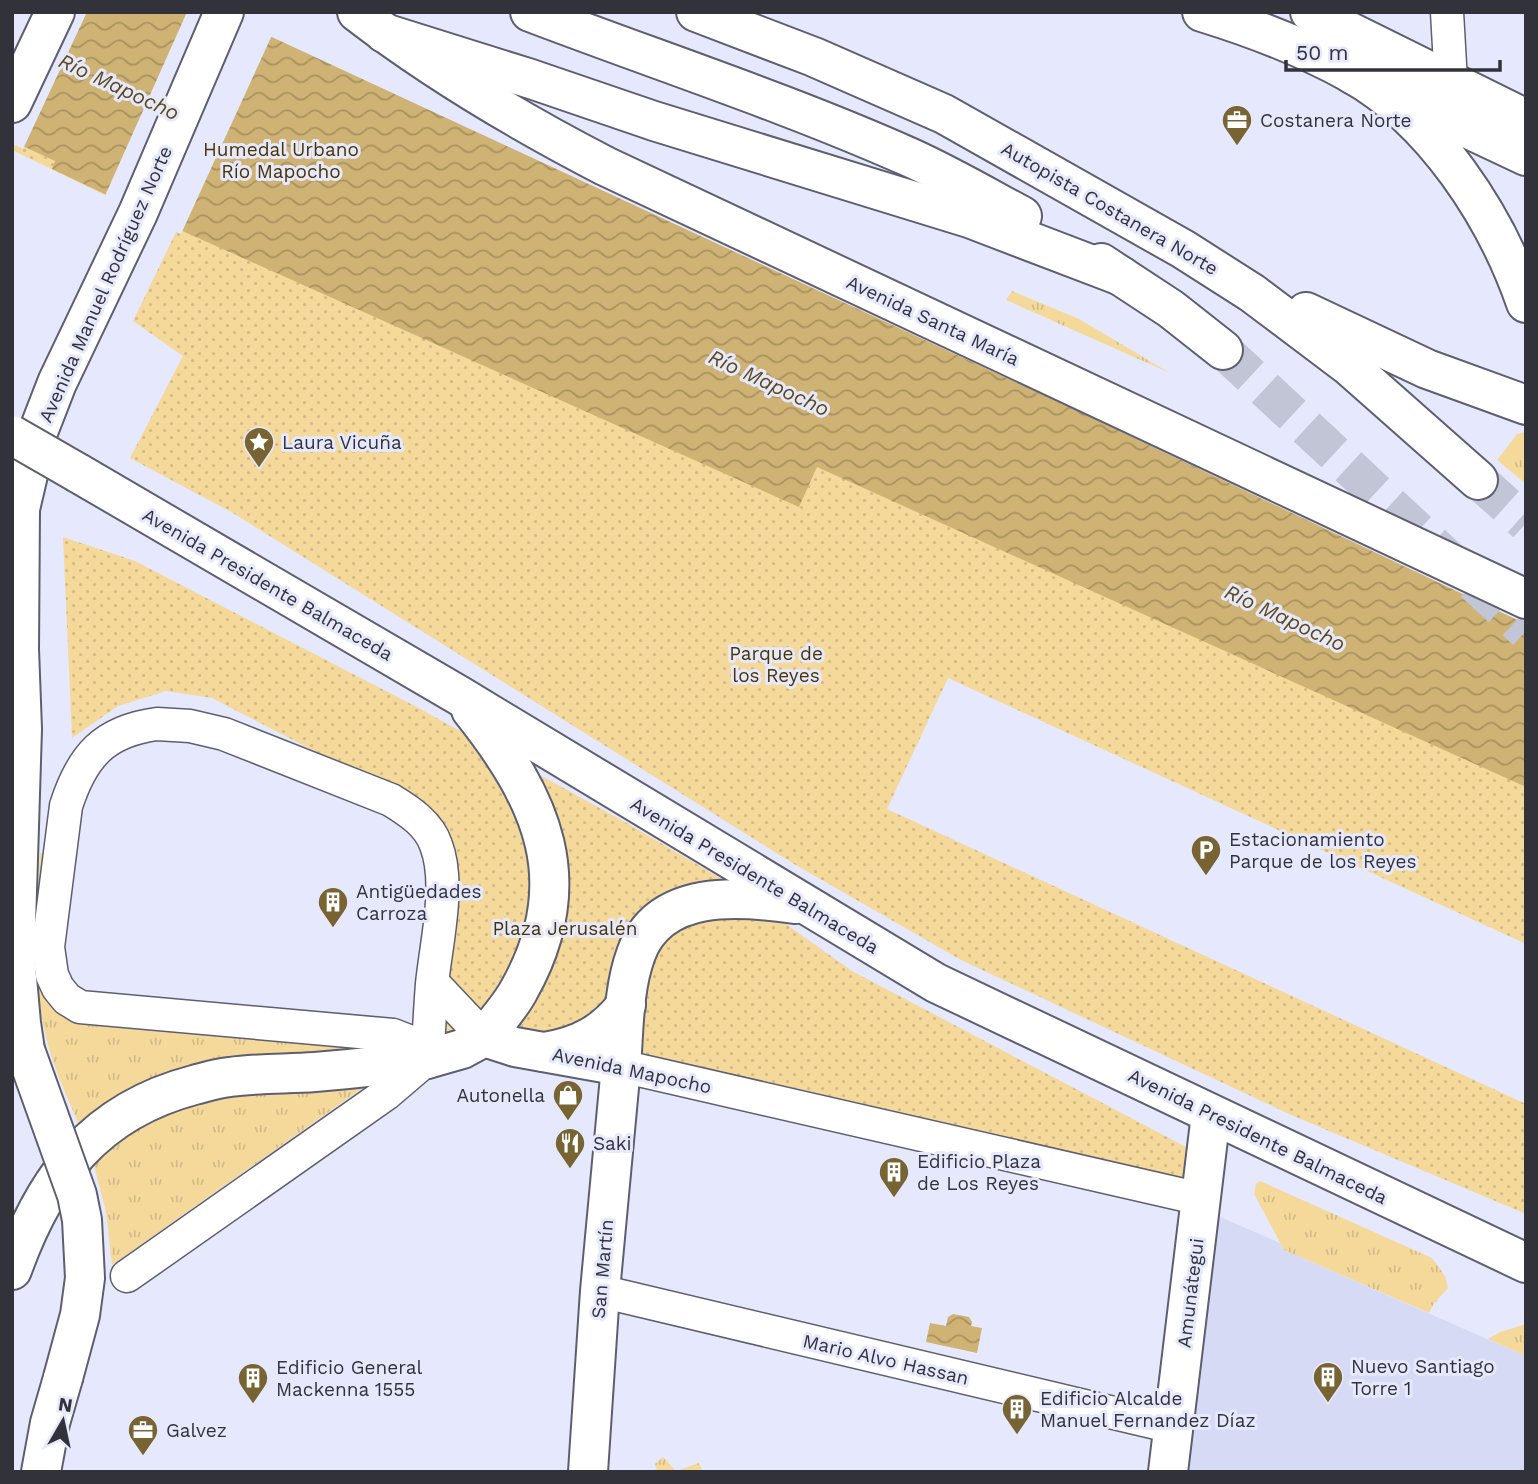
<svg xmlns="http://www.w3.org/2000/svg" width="1538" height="1484" font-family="'Work Sans',sans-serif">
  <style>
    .built { fill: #d6daf4 }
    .grass { fill: url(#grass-tufts) }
    .park { fill: url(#park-dots) }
    .water { fill: url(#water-waves) }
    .pier { fill: #e6e9fd }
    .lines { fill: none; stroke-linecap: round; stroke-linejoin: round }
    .motorway-tunnel { stroke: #c2c5d6; stroke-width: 38; stroke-dasharray: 38 19; stroke-linecap: butt }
    .minor-casing { stroke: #5d5f70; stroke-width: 35 }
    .tertiary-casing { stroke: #5d5f70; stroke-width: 42 }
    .secondary-casing { stroke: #5d5f70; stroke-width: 42 }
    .primary-casing { stroke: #5d5f70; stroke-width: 42 }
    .motorway-casing { stroke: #5d5f70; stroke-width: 42 }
    .minor { stroke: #fff; stroke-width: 32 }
    .tertiary { stroke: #fff; stroke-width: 38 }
    .secondary { stroke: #fff; stroke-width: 38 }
    .primary { stroke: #fff; stroke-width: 38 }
    .motorway { stroke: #fff; stroke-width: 38 }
    .primary-bridge-casing { stroke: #5d5f70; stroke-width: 42; stroke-linecap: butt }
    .primary-bridge { stroke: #fff; stroke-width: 38 }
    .labels { text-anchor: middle; stroke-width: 6; stroke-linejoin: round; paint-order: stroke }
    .poi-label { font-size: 19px; fill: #32333a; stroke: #e6e9fd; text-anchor: start }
    .park-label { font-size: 19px; fill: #483500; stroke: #e6e9fd }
    .street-label { font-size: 19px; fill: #32333a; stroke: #e6e9fd }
    .water-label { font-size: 21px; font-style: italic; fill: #5d4a19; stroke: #e6e9fd }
  </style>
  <defs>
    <pattern id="grass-tufts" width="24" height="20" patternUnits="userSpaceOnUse" patternTransform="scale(1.75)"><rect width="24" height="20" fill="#f4d99b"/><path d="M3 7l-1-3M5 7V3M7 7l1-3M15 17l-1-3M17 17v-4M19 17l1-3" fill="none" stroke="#d2bb86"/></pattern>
    <pattern id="park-dots" width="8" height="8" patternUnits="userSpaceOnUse" patternTransform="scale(1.75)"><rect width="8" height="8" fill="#f4d99b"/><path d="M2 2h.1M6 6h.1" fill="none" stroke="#d2bb86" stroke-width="1.8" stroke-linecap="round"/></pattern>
    <pattern id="water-waves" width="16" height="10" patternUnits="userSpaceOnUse" patternTransform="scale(1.75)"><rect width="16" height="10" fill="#cfb374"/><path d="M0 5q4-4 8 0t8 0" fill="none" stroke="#a99260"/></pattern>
  </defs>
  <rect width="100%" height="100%" fill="#e6e9fd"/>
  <!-- built -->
  <path class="built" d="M1186 1202 1280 1243 1284 1250 1526 1356V1472H1152Z"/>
  <!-- grass -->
  <g class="grass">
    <path d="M1012 291 1079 319 1170 373 1006 300Z"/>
    <path d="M1526 432V484L1497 460 1517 434Z"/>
    <path d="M40 853 46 854 40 936 93 1022 232 1037 299 1035 400 1045 81 1130C67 1096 50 1061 43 1024 31 968 37 910 40 853Z"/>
    <path d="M359 1084 361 1089 112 1265 106 1212 92 1158 148 1117 216 1094Z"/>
    <path d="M1260 1181 1432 1258 1445 1276 1448 1288 1433 1305 1429 1313 1284 1250 1254 1194 1256 1184Z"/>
    <path d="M1526 1324V1356L1488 1339 1500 1332Z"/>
    <path d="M663 1457 676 1471 699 1463 702 1469 701 1472H657L655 1464Z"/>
  </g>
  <!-- park -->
  <g class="park">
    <path d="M12 12 1526 627V944L948 678 887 809 1526 1104V1214L1289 1114 961 960 794 864 233 513 130 458 183 356 133 321 177 230 12 150Z"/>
    <path d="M63 537 135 561 413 705 625 822 727 882 852 971 1188 1148 1189 1179 488 1035 428 1031 446 886 405 798 212 698 166 691 118 706 72 738Z"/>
  </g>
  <!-- water -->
  <g class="water">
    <path d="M12 12H218L1069 407 1526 624V787L817 467 799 507 178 229 52 169 55 161 12 141Z"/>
    <path d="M953 1314 969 1317 972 1322 971 1326 982 1328 977 1353 926 1342 930 1323 946 1326 948 1317Z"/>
  </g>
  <!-- pier -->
  <g class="pier">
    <path d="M12 12H87L23 149 12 144Z"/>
    <path d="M187 12H227L273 33 181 234 104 198Z"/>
  </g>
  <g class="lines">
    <!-- motorway-tunnel -->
    <g class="motorway-tunnel">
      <path d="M1223 350 1526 631"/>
      <path d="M1478 480 1526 523"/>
    </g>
    <!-- minor casing -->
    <g class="minor-casing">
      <g id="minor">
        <path d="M1447 12 1451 82"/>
        <path d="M157 724 190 726 224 734 391 800C409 811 429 824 436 845 451 884 436 943 432 984 430 1009 429 1034 427 1059L411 1042 393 1035 80 1007 67 999 58 988 52 975 48 947 66 806C82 756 104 731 157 724Z"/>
        <path d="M433 983 484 1037"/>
        <path d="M621 1066 1201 1199"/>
        <path d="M127 1276 386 1094 427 1059"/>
        <path d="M600 1291 1173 1427"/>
      </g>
    </g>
    <!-- tertiary casing -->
    <g class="tertiary-casing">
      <path id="tertiary" d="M427 1059 462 1049 484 1037 515 1047 621 1066 600 1291 588 1472"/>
    </g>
    <!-- secondary casing -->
    <g class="secondary-casing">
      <g id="secondary">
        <path d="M12 103 55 12"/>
        <path d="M1168 1472 1211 1114"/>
      </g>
    </g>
    <!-- primary casing -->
    <g class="primary-casing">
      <g id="primary">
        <path d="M357 12C435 72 518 121 605 166L1526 599"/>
        <path d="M1202 12C1254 28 1304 47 1351 73 1433 119 1496 216 1526 303"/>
        <path d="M1310 12 1526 119"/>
        <path d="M78 473 460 696 936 983 1526 1263"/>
        <path d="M471 710C542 799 580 882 519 990 510 1007 496 1022 484 1037"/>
        <path d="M25 1050 21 1023 15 956 22 729 19 649 20 509 38 432 57 383 138 213 224 12"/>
        <path d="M544 1052C579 1047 605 1033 626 1005"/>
        <path d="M621 1066C624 1030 623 989 636 954 659 889 739 896 795 904"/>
        <path d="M41 1472 50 1423 63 1378"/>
      </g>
    </g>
    <!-- motorway casing -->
    <g class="motorway-casing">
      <g id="motorway">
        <path d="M530 12C656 60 785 102 909 157 947 174 985 196 1022 216"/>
        <path d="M696 12 814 57 944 114 1183 249 1252 293 1349 366 1478 480"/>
        <path d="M384 33 531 79 654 121 969 218 1121 276"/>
        <path d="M1352 74 1526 156"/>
        <path d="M1101 263 1171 309 1223 350"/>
        <path d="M1306 312 1427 369 1526 405"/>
        <path d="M12 549 20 509"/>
        <path d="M12 1270C45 1177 95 1111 194 1085 206 1082 218 1078 230 1077 258 1073 287 1074 315 1072 353 1069 390 1065 427 1059"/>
      </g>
    </g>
    <!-- minor -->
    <use href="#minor" class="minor"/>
    <!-- tertiary -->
    <use href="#tertiary" class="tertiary"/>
    <!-- secondary -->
    <use href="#secondary" class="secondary"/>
    <!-- primary -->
    <use href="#primary" class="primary"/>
    <!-- motorway -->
    <use href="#motorway" class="motorway"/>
    <!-- primary-bridge casing -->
    <g class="primary-bridge-casing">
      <g id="primary-bridge">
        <path d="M12 435 78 473"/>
        <path d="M25 1050 77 1195 82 1220 85 1278 80 1315 63 1378"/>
      </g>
    </g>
    <!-- primary-bridge -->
    <use href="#primary-bridge" class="primary-bridge"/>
  </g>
  <!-- icons -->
  <defs>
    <g id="office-pin" transform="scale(1.575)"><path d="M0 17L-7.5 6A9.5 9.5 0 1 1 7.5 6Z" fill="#786332" stroke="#e6e9fd"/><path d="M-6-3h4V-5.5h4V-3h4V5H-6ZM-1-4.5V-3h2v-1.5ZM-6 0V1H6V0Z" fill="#fff"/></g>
    <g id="sight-pin" transform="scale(1.575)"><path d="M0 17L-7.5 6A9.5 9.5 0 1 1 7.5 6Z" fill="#786332" stroke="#e6e9fd"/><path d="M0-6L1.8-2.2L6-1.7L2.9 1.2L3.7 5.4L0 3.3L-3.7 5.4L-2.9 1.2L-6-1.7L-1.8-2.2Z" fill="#fff"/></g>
    <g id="parking-pin" transform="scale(1.575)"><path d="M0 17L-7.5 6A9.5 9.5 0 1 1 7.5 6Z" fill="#786332" stroke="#e6e9fd"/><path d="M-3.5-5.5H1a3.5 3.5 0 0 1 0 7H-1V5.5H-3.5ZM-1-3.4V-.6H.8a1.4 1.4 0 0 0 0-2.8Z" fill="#fff"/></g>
    <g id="building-pin" transform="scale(1.575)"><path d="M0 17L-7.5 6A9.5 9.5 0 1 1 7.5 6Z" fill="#786332" stroke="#e6e9fd"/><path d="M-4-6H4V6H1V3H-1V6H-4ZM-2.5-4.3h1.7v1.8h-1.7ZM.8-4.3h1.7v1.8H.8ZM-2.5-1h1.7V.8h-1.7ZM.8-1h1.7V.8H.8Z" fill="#fff"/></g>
    <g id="shop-pin" transform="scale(1.575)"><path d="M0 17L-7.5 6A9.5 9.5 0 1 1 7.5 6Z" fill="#786332" stroke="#e6e9fd"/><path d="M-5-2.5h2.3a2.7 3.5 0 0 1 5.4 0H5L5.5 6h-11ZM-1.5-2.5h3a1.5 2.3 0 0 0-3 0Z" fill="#fff"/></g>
    <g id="restaurant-pin" transform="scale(1.575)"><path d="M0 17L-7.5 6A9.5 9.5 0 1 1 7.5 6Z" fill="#786332" stroke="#e6e9fd"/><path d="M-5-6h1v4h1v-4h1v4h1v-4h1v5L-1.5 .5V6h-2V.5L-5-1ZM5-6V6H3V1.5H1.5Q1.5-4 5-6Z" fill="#fff"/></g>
  </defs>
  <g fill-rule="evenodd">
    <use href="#office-pin" x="1237" y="120"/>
    <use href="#sight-pin" x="259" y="442"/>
    <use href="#parking-pin" x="1206" y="850"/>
    <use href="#building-pin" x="333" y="902"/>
    <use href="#shop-pin" x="568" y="1095"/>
    <use href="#restaurant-pin" x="570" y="1143"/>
    <use href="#building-pin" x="894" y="1172"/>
    <use href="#building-pin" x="1328" y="1377"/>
    <use href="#building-pin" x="253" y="1378"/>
    <use href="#building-pin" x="1017" y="1409"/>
    <use href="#office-pin" x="143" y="1430"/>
  </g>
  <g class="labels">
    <!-- poi labels -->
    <g class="poi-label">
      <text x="1260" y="127">Costanera Norte</text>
      <text x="282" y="449">Laura Vicuña</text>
      <text x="1229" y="846">Estacionamiento<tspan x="1229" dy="22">Parque de los Reyes</tspan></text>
      <text x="356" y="898">Antigüedades<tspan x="356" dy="22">Carroza</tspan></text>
      <text x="545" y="1102" text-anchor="end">Autonella</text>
      <text x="593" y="1150">Saki</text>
      <text x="917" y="1168">Edificio Plaza<tspan x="917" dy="22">de Los Reyes</tspan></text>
      <text x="1351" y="1373">Nuevo Santiago<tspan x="1351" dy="22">Torre 1</tspan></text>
      <text x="276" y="1374">Edificio General<tspan x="276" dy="22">Mackenna 1555</tspan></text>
      <text x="1040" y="1405">Edificio Alcalde<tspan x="1040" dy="22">Manuel Fernandez Díaz</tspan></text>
      <text x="166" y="1437">Galvez</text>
    </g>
    <!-- park labels -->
    <g class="park-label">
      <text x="281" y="156">Humedal Urbano<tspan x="281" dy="22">Río Mapocho</tspan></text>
      <text x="776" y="660">Parque de<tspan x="776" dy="22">los Reyes</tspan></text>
      <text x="565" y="935">Plaza Jerusalén</text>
    </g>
    <!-- street labels -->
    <g class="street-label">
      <text transform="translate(1110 208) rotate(30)" y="7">Autopista Costanera Norte</text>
      <text transform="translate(105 284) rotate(-66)" y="7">Avenida Manuel Rodríguez Norte</text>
      <text transform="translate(933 320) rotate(25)" y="7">Avenida Santa María</text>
      <text transform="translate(268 584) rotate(30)" y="7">Avenida Presidente Balmaceda</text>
      <text transform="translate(755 875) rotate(31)" y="7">Avenida Presidente Balmaceda</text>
      <text transform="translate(632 1070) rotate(12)" y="7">Avenida Mapocho</text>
      <text transform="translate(1258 1136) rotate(26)" y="7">Avenida Presidente Balmaceda</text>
      <text transform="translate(602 1269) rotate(-85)" y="7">San Martín</text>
      <text transform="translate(1190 1293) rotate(-83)" y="7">Amunátegui</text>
      <text transform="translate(886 1359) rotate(13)" y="7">Mario Alvo Hassan</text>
    </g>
    <!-- water labels -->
    <g class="water-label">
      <text transform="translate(119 87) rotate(25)" y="7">Río Mapocho</text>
      <text transform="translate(769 383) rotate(25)" y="7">Río Mapocho</text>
      <text transform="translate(1285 618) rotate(25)" y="7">Río Mapocho</text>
    </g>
  </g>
  <!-- border -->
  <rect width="1538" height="1484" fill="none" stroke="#32333a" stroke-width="28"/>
  <!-- north arrow -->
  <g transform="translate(63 1421) rotate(9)" stroke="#e6e9fd" stroke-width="5" paint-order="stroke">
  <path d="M0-5L12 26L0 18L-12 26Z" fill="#32333a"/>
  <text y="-10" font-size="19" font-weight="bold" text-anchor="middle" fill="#32333a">N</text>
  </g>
  <!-- scale -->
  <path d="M1286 60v10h214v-10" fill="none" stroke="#32333a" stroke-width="3.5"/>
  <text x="1296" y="60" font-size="21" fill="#32333a" stroke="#e6e9fd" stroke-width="5" paint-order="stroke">50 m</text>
</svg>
